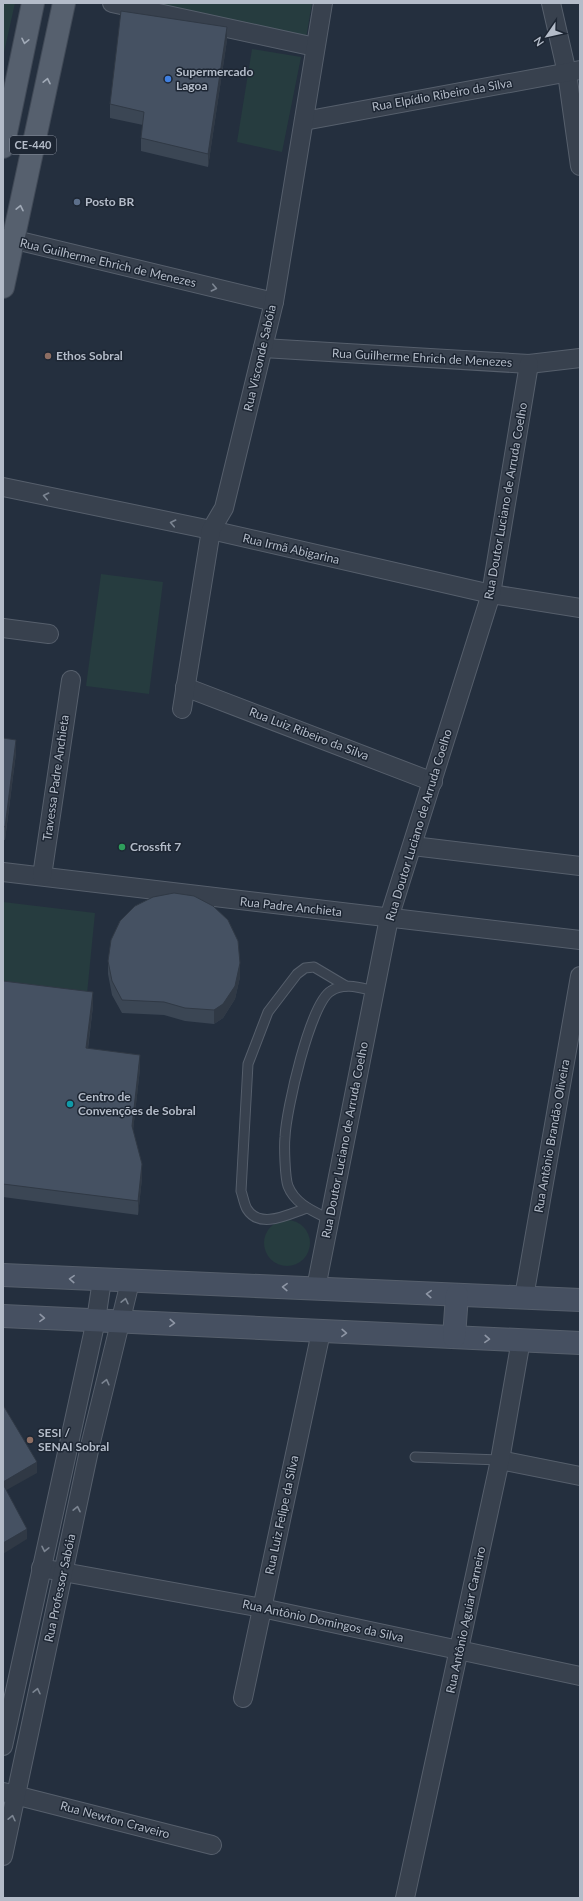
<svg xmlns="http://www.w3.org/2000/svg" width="583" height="1901" font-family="Lato,sans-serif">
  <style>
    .green { fill: #263c3f }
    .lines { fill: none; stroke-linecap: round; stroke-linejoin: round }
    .service-casing { stroke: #565f6c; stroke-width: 11 }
    .minor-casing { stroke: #565f6c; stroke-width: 20 }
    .secondary-casing { stroke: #565f6c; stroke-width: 24 }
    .primary-casing { stroke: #414a57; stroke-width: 24 }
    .service { stroke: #38414e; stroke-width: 9 }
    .minor { stroke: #38414e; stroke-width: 18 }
    .secondary { stroke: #465061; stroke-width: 22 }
    .primary { stroke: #56606e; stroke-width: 22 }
    .wall { fill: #3b4654 }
    .shaded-wall { fill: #303945 }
    .building { fill: #455162; stroke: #303945 }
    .oneway { stroke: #a1aab7 }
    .oneway2 { stroke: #7c8592 }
    .oneway3 { stroke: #8e96a5 }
    .shop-dot { fill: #3f7fe0; stroke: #1d2633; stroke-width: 1.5 }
    .service-dot { fill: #5c6f8a; stroke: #1d2633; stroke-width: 1.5 }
    .education-dot { fill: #8d6e63; stroke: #1d2633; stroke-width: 1.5 }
    .leisure-dot { fill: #2e9e5b; stroke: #1d2633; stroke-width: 1.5 }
    .culture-dot { fill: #0f9aa8; stroke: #1d2633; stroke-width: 1.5 }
    .labels { text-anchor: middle; stroke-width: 3; stroke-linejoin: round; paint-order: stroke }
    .shield { fill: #1d2633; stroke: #878f9c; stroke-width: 1 }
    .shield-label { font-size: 11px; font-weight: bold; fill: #b4bcc9 }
    .poi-label { font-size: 12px; font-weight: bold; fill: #b4bcc9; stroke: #1d2633; text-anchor: start }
    .street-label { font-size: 12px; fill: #b4bcc9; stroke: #1d2633 }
  </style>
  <rect width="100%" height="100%" fill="#242f3e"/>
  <!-- green -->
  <g class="green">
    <path d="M3 3H15L3 57Z"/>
    <path d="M149 3H312L306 38Z"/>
    <path d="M252 49 301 57 282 152 237 142Z"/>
    <path d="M101 574 163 582 149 694 86 686Z"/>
    <path d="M3 902 95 913 87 994 3 987Z"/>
    <circle cx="287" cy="1243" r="23"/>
  </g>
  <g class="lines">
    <!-- service casing -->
    <g class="service-casing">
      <g id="service">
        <path d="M307 1208C289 1214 260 1230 247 1209 244 1204 243 1196 241 1191L248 1064 268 1012 297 974 305 968 314 967 346 986"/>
        <path d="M329 1219C313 1211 295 1204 288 1186 285 1178 284 1146 285 1137 286 1111 310 1003 331 991 344 982 361 988 375 991"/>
        <path d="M415 1457 500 1460"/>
      </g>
    </g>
    <!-- minor casing -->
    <g class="minor-casing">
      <g id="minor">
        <path d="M112 3 315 47"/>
        <path d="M551 3 567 73 580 166"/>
        <path d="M304 121 580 70"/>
        <path d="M3 237 274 302"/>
        <path d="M263 348 529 364 580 358"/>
        <path d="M3 487 211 530 491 594 580 608"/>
        <path d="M3 628 49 634"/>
        <path d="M185 687 433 782"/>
        <path d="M182 709 211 530 224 508 274 302 323 3"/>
        <path d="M413 846 580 866"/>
        <path d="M3 872 580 940"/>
        <path d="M42 876 71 680"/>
        <path d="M316 1288 389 918 491 594 529 364"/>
        <path d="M524 1297 580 976"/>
        <path d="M500 1460 580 1476"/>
        <path d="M41 1568 262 1608 580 1676"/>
        <path d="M243 1698 321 1332"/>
        <path d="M3 1746 96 1320 102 1280"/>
        <path d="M3 1792 212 1845"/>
        <path d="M3 1856 90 1446 130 1282"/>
        <path d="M405 1898 500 1460 521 1340"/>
      </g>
    </g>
    <!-- secondary casing -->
    <g class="secondary-casing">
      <g id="secondary">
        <path d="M3 1275 580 1300"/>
        <path d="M3 1316 580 1343"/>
        <path d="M454 1337 457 1295"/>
      </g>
    </g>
    <!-- primary casing -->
    <g class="primary-casing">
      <g id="primary">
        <path d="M3 147 33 3"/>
        <path d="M3 287 64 3"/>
      </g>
    </g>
    <!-- service -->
    <use href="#service" class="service"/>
    <!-- minor -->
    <use href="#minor" class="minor"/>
    <!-- secondary -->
    <use href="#secondary" class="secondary"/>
    <!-- primary -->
    <use href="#primary" class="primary"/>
  </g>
  <!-- wall -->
  <g class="wall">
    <path d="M227 40 208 167 141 151V138L143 125 110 118V104Z"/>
    <path d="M3 738 16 753 5 840H3Z"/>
    <path d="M108 961 240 977 235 999 223 1018 214 1024 185 1021 164 1015 122 1013 112 995 108 974Z"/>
    <path d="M3 981 93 1006 88 1049 140 1069 133 1130 142 1178 138 1215 3 1197Z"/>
  </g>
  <!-- shaded-wall -->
  <g class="shaded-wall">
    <path d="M227 27V40L208 167V154Z"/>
    <path d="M16 740V753L5 840V827Z"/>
    <path d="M240 963V977L235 999 223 1018 214 1024V1010Z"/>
    <path d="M93 992V1006L86 1062V1048Z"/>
    <path d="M140 1055V1069L132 1140V1126Z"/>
    <path d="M142 1164V1178L138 1215V1201Z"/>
    <path d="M37 1462V1473L3 1492V1482Z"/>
    <path d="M27 1529V1539L3 1554V1543Z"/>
  </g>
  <!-- building -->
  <g class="building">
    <path d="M121 11 227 27 208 154 141 138 144 112 110 104Z"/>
    <path d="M3 738 16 740 5 827 3 826Z"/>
    <path d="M174 893 194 896 213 906 228 920 238 941 240 963 235 986 223 1004 214 1010 185 1008 164 1002 122 1000 112 981 108 961 111 940 120 921 135 906 153 897Z"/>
    <path d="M3 981 93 992 86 1048 140 1055 132 1126 142 1164 138 1201 3 1184Z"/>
    <path d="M3 1405 37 1462 3 1482Z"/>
    <path d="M3 1484 27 1529 3 1543Z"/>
  </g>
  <!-- one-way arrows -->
  <defs><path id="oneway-chevron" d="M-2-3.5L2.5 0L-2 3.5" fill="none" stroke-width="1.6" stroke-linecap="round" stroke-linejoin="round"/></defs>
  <g class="oneway">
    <use href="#oneway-chevron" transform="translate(25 41) rotate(102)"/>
    <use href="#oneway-chevron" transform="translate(47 81) rotate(-78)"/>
    <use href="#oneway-chevron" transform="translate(20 208) rotate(-78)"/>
  </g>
  <g class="oneway2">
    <use href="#oneway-chevron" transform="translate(214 288) rotate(13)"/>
    <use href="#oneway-chevron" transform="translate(46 496) rotate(-168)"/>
    <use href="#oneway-chevron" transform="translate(173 523) rotate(-168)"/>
    <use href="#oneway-chevron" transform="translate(125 1301) rotate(-77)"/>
    <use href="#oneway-chevron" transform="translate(106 1382) rotate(-76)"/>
    <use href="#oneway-chevron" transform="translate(77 1509) rotate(-78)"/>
    <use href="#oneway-chevron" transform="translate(45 1549) rotate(102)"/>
    <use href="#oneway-chevron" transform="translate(37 1691) rotate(-77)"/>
    <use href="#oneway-chevron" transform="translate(12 1818) rotate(-77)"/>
  </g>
  <g class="oneway3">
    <use href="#oneway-chevron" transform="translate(72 1279) rotate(-177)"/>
    <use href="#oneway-chevron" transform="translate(285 1287) rotate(-178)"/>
    <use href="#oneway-chevron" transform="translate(429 1294) rotate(-177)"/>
    <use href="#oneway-chevron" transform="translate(42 1318) rotate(2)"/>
    <use href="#oneway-chevron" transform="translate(172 1323) rotate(3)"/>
    <use href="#oneway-chevron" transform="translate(344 1333) rotate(2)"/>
    <use href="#oneway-chevron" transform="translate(487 1339) rotate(3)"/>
  </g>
  <!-- markers -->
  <circle class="shop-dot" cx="168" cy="79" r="4"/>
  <circle class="service-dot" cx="77" cy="202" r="4"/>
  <g class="education-dot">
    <circle cx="48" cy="356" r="4"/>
    <circle cx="30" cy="1440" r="4"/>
  </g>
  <circle class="leisure-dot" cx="122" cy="847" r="4"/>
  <circle class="culture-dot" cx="70" cy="1104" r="4"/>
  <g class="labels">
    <!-- shield labels -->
    <rect class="shield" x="10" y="136" width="46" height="18" rx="3"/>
    <g class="shield-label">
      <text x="33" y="149">CE-440</text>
    </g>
    <!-- poi labels -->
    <g class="poi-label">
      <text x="176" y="76">Supermercado<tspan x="176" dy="14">Lagoa</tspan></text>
      <text x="85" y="206">Posto BR</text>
      <text x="56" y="360">Ethos Sobral</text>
      <text x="130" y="851">Crossfit 7</text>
      <text x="78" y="1101">Centro de<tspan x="78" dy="14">Convenções de Sobral</tspan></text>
      <text x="38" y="1437">SESI /<tspan x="38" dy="14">SENAI Sobral</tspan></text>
    </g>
    <!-- street labels -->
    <g class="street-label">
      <text transform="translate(442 95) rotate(-10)" y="4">Rua Elpídio Ribeiro da Silva</text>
      <text transform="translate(108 263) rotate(13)" y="4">Rua Guilherme Ehrich de Menezes</text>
      <text transform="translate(260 358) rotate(-77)" y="4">Rua Visconde Sabóia</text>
      <text transform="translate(422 358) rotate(3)" y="4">Rua Guilherme Ehrich de Menezes</text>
      <text transform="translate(506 501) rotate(-80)" y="4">Rua Doutor Luciano de Arruda Coelho</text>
      <text transform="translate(291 549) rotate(13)" y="4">Rua Irmã Abigarina</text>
      <text transform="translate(309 734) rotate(21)" y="4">Rua Luiz Ribeiro da Silva</text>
      <text transform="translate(56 778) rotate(-82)" y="4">Travessa Padre Anchieta</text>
      <text transform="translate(419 825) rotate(-73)" y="4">Rua Doutor Luciano de Arruda Coelho</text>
      <text transform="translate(291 907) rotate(6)" y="4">Rua Padre Anchieta</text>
      <text transform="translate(552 1136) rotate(-80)" y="4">Rua Antônio Brandão Oliveira</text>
      <text transform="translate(345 1140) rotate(-79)" y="4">Rua Doutor Luciano de Arruda Coelho</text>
      <text transform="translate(282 1515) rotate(-78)" y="4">Rua Luiz Felipe da Silva</text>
      <text transform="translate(60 1588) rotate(-78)" y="4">Rua Professor Sabóia</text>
      <text transform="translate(466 1620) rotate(-78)" y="4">Rua Antônio Aguiar Carneiro</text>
      <text transform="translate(323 1621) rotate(12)" y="4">Rua Antônio Domingos da Silva</text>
      <text transform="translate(115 1820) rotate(15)" y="4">Rua Newton Craveiro</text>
    </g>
  </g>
  <!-- border -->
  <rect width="583" height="1901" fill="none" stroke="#b4bcc9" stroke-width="8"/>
  <!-- north arrow -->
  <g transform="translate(547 36) rotate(236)" stroke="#1d2633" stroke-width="3" paint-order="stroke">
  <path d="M0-3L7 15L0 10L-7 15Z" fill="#b4bcc9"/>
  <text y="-6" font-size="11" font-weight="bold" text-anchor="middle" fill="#b4bcc9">N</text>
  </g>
</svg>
